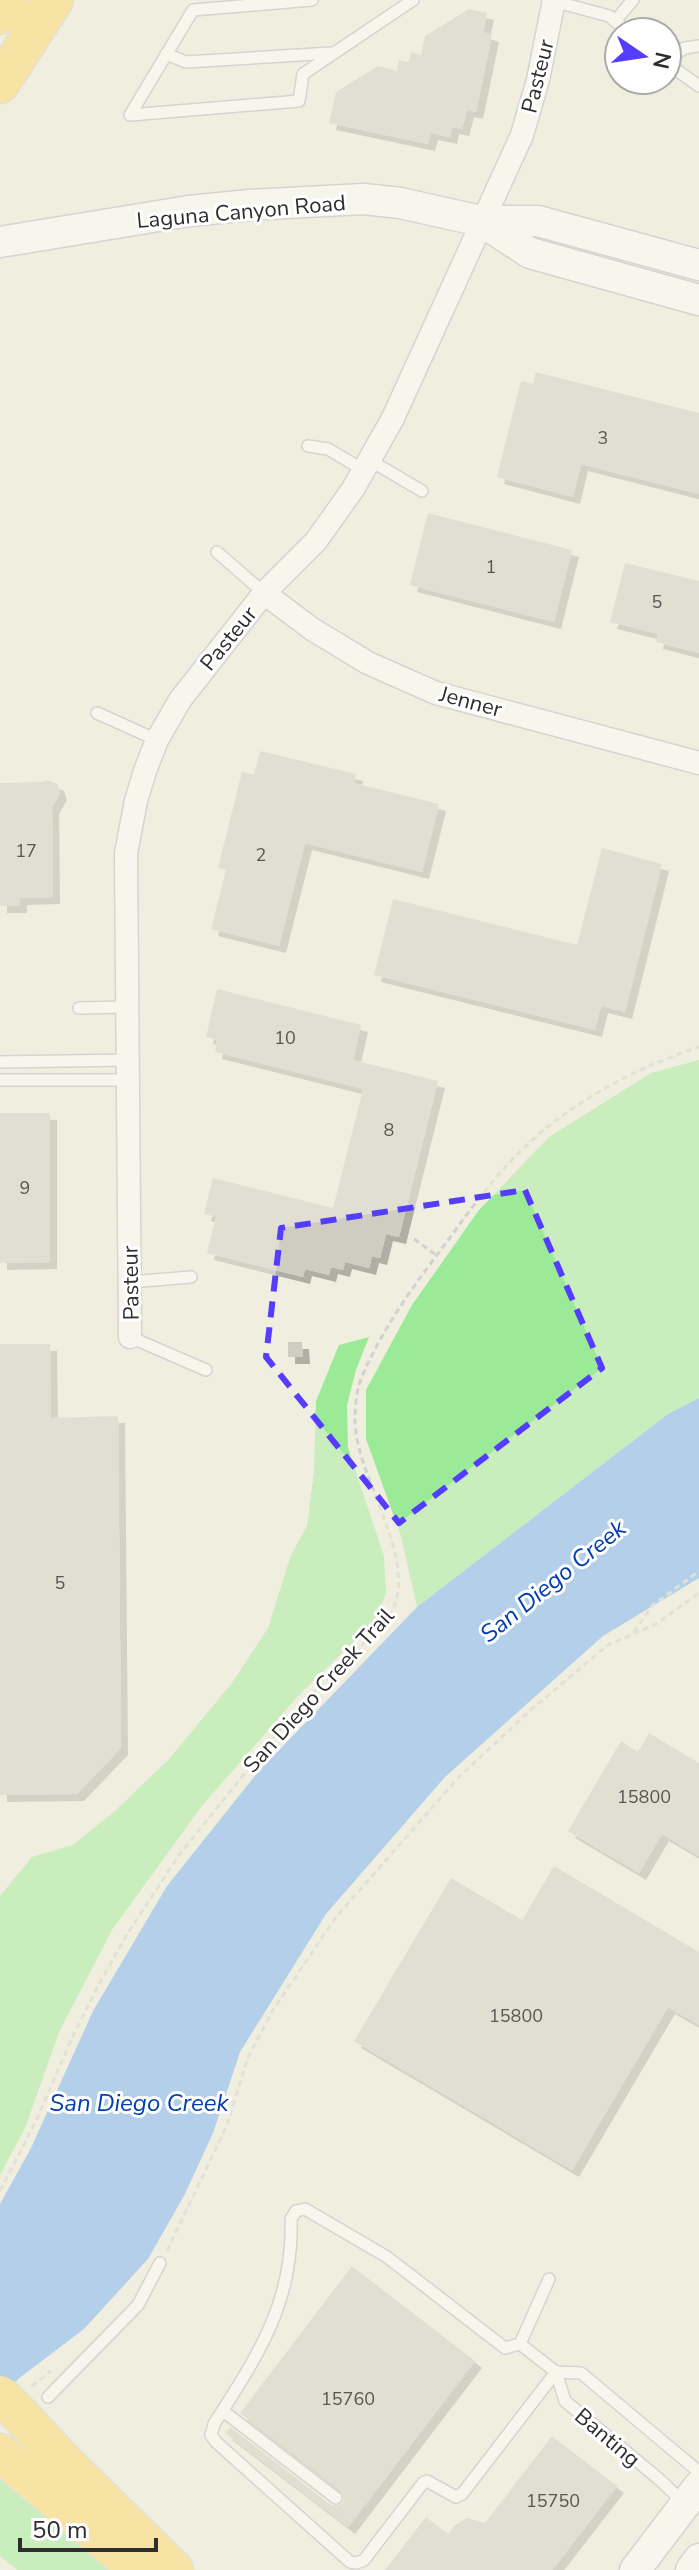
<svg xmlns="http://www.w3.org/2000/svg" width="699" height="2570" font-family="'Nunito Sans',sans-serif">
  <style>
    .green { fill: #9bea98 }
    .water { fill: #6ba8f9 }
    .building { fill: #cfcdc2; filter: url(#shadow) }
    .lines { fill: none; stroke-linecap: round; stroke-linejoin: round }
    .lane-casing { stroke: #b4b3c2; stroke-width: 14 }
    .street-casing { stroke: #b4b3c2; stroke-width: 25 }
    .secondary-casing { stroke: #b4b3c2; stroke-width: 33 }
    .highway-casing { stroke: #d1d1d1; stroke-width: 41 }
    .path { stroke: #d1d1d1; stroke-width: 3; stroke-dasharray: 6 4; stroke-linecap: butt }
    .lane { stroke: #fff; stroke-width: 11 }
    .street { stroke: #fff; stroke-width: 22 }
    .secondary { stroke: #fff; stroke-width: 30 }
    .highway { stroke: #ffd45b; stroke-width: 38 }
    .highway-bridge-casing { stroke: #d1d1d1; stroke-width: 41; stroke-linecap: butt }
    .highway-bridge { stroke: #ffd45b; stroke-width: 38 }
    .marked { fill: none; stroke: #543dff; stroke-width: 6; stroke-dasharray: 16 10; stroke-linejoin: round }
    .labels { text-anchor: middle; stroke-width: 6; stroke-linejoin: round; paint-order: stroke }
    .number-label { font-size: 18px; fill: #565653 }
    .street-label { font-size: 22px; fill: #2e2e2e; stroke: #fff }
    .water-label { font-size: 24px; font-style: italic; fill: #023ead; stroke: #fff }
  </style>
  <defs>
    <filter id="shadow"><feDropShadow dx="7" dy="7" stdDeviation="0" flood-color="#0004"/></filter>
  </defs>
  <rect width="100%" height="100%" fill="#f0eedf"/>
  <!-- green -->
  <g class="green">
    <path d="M699 1060V1398L668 1414 417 1607 401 1536 366 1439V1390L412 1305 479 1210 549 1137 651 1073Z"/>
    <path d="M369 1337 356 1370 347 1405 348 1448 384 1556 386 1593 375 1621 298 1696 201 1807 112 1930 59 2032 26 2126 0 2175V1896L32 1857 73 1845 115 1811 169 1759 232 1683 268 1628 291 1555 307 1526 314 1471 316 1401 339 1345Z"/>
    <path d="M0 2475 114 2570H17L0 2556Z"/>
  </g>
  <!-- water -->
  <path class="water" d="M699 1398V1578L603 1636 445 1777 326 1914 240 2052 213 2133 185 2194 148 2259 84 2329 18 2379 0 2402V2204L31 2148 93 2011 167 1886 258 1772 417 1607 668 1414Z"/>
  <!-- building -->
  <g class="building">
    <path d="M469 9 487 13 483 32 492 35 476 112 467 110 462 129 452 127 450 137 431 133 428 144 329 123 336 92 378 66 397 71 399 60 409 62 411 52 421 55 425 36Z"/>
    <path d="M536 372 699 413V494L581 464 573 497 497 477 521 381 533 384Z"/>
    <path d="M428 513 572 550 554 622 410 585Z"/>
    <path d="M625 563 699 581V653L656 642 658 634 610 622Z"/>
    <path d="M260 751 356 774 354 783 439 804 422 872 305 843 279 946 211 929 226 870 218 868 242 772 254 775Z"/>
    <path d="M47 780 57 784 60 793 52 807 53 897 20 898V906H0V783L41 782Z"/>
    <path d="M602 848 662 864 625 1012 601 1006 595 1030 374 975 393 899 577 945Z"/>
    <path d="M217 989 361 1025 353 1060 438 1081 399 1237 386 1234 380 1258 372 1256 369 1268 345 1262 343 1270 331 1267 329 1275 305 1269 303 1277 207 1253 216 1217 204 1214 213 1178 333 1208 363 1089 215 1052 217 1040 206 1037Z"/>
    <path d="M0 1113H50V1262L0 1263Z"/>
    <path d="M288 1342H302L303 1357H288Z"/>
    <path d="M0 1344H50L51 1418 118 1416 121 1748 77 1794 0 1795Z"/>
    <path d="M649 1733 699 1763V1856L662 1834 639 1873 568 1831 621 1741 638 1752Z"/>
    <path d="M554 1866 699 1952V2025L668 2007 572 2170 354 2041 451 1878 522 1920Z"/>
    <path d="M352 2266 475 2361 348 2527 225 2433 230 2427 331 2505 336 2506 342 2504 344 2498 341 2491 240 2413Z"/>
    <path d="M552 2436 617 2486 552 2570H385L426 2517 448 2534 456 2524 467 2518 485 2523Z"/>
  </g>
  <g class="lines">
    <!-- lane casing -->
    <g class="lane-casing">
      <g id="lane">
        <path d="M312 0 193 10 130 115 299 101 303 74 413 0"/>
        <path d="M553 1 609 16 628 32"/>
        <path d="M615 21 633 0"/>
        <path d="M166 54 186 62 331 53"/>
        <path d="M667 59 685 48 699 46"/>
        <path d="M667 63 699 86"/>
        <path d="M308 446 328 449 365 471"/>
        <path d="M371 461 422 491"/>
        <path d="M217 552 264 593"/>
        <path d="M97 713 157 740"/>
        <path d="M79 1008 128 1007"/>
        <path d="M0 1062 128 1060"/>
        <path d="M0 1080H128"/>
        <path d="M130 1282 191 1277"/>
        <path d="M130 1337 206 1370"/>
        <path d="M549 2279 520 2344 556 2372"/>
        <path d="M520 2344 505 2348 387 2257 305 2209 296 2211 291 2219C294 2302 257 2357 214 2424L211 2435 216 2442 350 2562 356 2563 364 2560 423 2483 427 2481 456 2497 462 2494 556 2372"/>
        <path d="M556 2372 565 2401 660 2480 684 2503"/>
        <path d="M556 2372 581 2373 699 2472"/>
        <path d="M48 2397 138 2305 160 2263"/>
        <path d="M223 2411 336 2498"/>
      </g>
    </g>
    <!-- street casing -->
    <g class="street-casing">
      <g id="street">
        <path d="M264 593 312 629 368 663 436 693 699 763"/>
        <path d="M130 1337 126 853 136 801 145 771 157 740 180 700 264 593 316 541 353 489 393 418 522 135 538 80 554 0"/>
      </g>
    </g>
    <!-- secondary casing -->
    <g class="secondary-casing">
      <g id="secondary">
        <path d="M481 221 530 253 699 300"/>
        <path d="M0 242 189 211 250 205 364 199 400 203 481 221H538L699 265"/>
        <path d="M635 2570 699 2486"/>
        <path d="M691 2570 699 2559"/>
      </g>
    </g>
    <!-- highway casing -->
    <g class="highway-casing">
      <g id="highway">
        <path d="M0 15 10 0"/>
        <path d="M0 84 54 0"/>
        <path d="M21 2416 66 2464 174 2570"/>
        <path d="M0 2453 139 2570"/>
      </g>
    </g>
    <!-- path -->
    <g class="path">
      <path d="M414 1239 436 1255"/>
      <path d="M634 1632 652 1606 699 1571"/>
      <path d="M0 2191 36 2121 72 2038 98 1986 126 1936 179 1855 295 1711 385 1622C428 1568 354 1479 355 1419 355 1403 357 1386 364 1372 385 1324 418 1280 449 1239 477 1200 507 1160 545 1129 591 1092 642 1066 699 1047"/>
      <path d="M167 2251 227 2125 248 2057 273 2010 336 1917 459 1777 532 1709 608 1645 656 1624 699 1593"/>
      <path d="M32 2386 51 2371"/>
    </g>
    <!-- lane -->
    <use href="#lane" class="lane"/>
    <!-- street -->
    <use href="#street" class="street"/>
    <!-- secondary -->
    <use href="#secondary" class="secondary"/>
    <!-- highway -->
    <use href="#highway" class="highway"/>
    <!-- highway-bridge casing -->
    <g class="highway-bridge-casing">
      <path id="highway-bridge" d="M0 2395 21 2416"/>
    </g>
    <!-- highway-bridge -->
    <use href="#highway-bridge" class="highway-bridge"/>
  </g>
  <!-- marked area -->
  <path d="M0 0H699V2570H0ZM525 1190 602 1368 399 1523 266 1357 281 1228Z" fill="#f0eedf" fill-opacity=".55" fill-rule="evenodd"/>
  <path class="marked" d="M525 1190 602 1368 399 1523 266 1357 281 1228Z"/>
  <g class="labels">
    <!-- number labels -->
    <g class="number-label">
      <text x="603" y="444">3</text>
      <text x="491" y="573">1</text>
      <text x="657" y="608">5</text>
      <text x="26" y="857">17</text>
      <text x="261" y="861">2</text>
      <text x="285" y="1044">10</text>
      <text x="389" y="1136">8</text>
      <text x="25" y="1194">9</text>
      <text x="60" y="1589">5</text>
      <text x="644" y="1803">15800</text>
      <text x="516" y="2022">15800</text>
      <text x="348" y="2405">15760</text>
      <text x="553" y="2507">15750</text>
    </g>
    <!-- street labels -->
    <g class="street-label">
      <text transform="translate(537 76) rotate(-76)" y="8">Pasteur</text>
      <text transform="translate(241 211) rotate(-5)" y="8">Laguna Canyon Road</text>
      <text transform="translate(228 638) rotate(-51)" y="8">Pasteur</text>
      <text transform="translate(471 701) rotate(15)" y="8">Jenner</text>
      <text transform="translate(130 1283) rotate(-91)" y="8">Pasteur</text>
      <text transform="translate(318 1690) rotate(-48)" y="8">San Diego Creek Trail</text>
      <text transform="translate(608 2437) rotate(40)" y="8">Banting</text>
    </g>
    <!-- water labels -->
    <g class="water-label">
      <text transform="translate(553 1581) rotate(-39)" y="8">San Diego Creek</text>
      <text x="139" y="2111">San Diego Creek</text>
    </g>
  </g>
  <!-- north arrow -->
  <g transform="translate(643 56) rotate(103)"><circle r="38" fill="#ffffff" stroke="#ababab" stroke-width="2"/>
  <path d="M0-6L14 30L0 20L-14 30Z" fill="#543dff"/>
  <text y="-12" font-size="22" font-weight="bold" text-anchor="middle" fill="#2e2e2e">N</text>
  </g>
  <!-- scale -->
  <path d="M20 2538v12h136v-12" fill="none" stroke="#2e2e2e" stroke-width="4"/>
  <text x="32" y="2538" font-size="24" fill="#2e2e2e" stroke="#ffffff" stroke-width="6" paint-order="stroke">50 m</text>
</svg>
